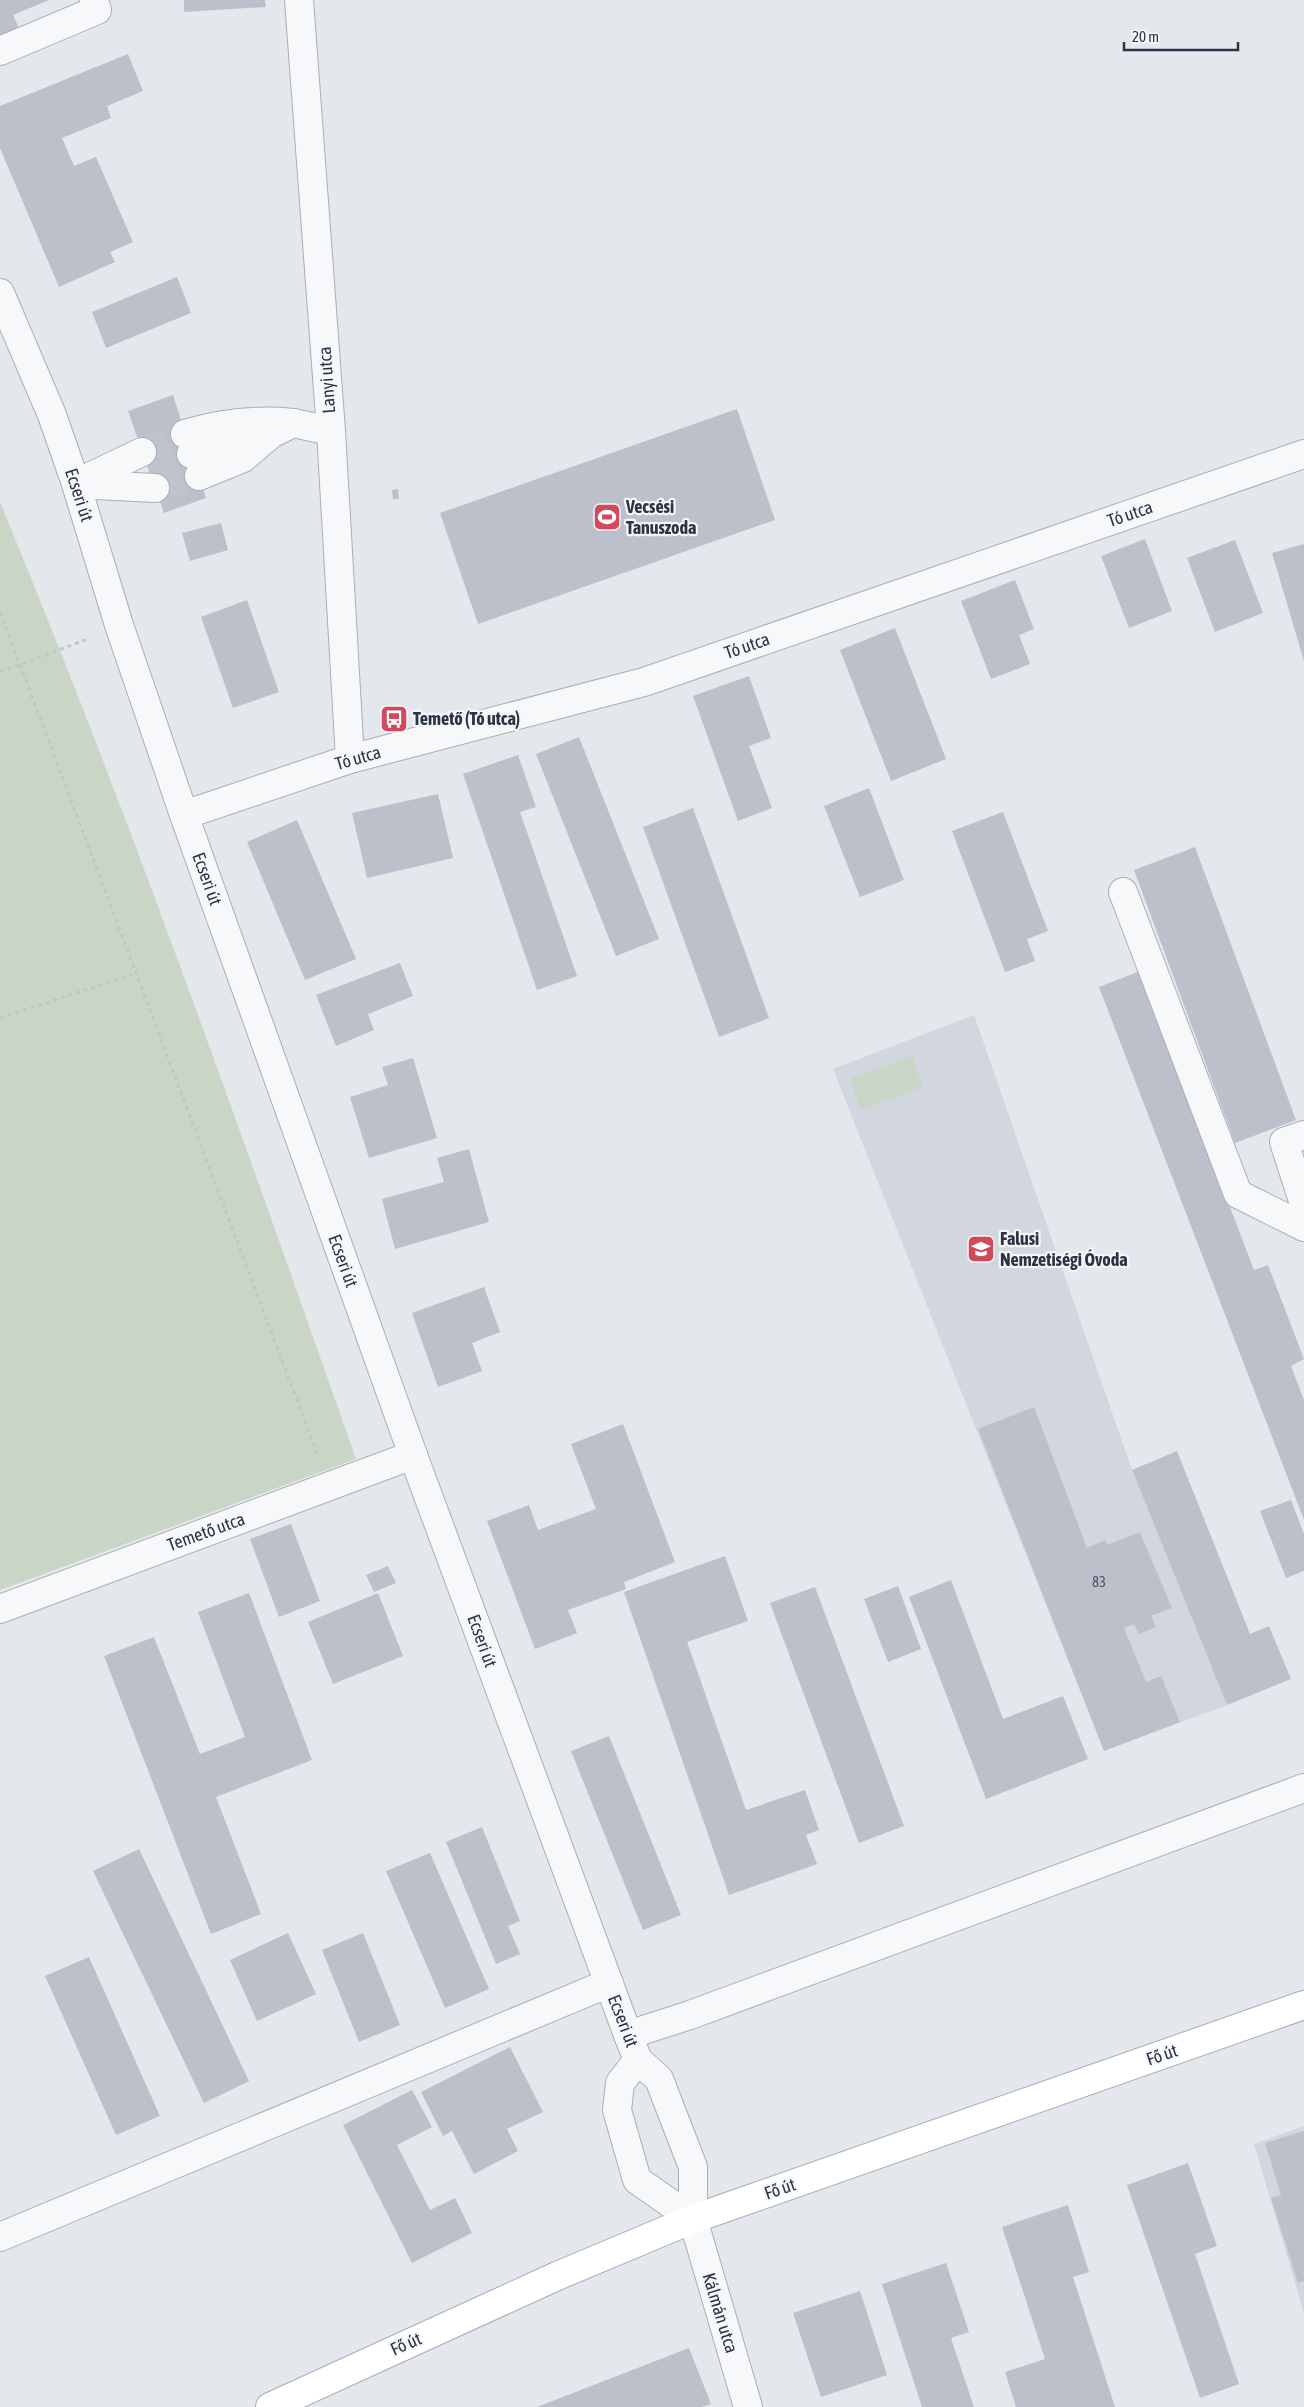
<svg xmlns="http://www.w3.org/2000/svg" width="1304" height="2407" font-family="'Asap Condensed',sans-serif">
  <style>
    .built { fill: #d2d6de }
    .green { fill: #c9d6c5 }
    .building { fill: #bbc0ca }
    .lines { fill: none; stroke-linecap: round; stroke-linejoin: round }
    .minor-tunnel { stroke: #bfc3cb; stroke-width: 28; stroke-dasharray: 28 14; stroke-linecap: butt }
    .minor-casing { stroke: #a9aeb7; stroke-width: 30 }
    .major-casing { stroke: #a3abb8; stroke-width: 30 }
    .path { stroke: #c2c5cb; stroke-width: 3; stroke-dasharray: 4 4; stroke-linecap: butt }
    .minor { stroke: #f7f8fa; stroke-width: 28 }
    .major { stroke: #fff; stroke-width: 28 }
    .labels { text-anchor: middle; stroke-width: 4.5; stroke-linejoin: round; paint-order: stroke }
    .number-label { font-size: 15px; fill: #4f5766 }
    .street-label { font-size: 18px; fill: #2b3445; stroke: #f4f6f9 }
    .poi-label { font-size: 18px; font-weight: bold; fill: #2b3445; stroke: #f4f6f9; text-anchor: start }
  </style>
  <rect width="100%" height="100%" fill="#e4e7ec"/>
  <!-- built -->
  <g class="built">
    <path d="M974 1015 1132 1470 1227 1705 1104 1751 833 1069Z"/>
    <path d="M1304 2126V2313L1254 2144Z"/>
  </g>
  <!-- green -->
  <g class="green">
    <path d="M0 502C130 816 243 1138 356 1459L0 1590Z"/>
    <path d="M912 1056 923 1087 861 1110 850 1079Z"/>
  </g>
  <!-- building -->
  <g class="building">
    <path d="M0 0H49L13 15 19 28 0 36Z"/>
    <path d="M184 0H265L266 7 184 12Z"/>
    <path d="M128 54 143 91 107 106 111 118 62 138 74 166 96 157 133 242 110 252 115 262 59 287 0 148V106Z"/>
    <path d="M177 277 191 313 106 348 92 312Z"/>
    <path d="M173 395 206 498 164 513 128 411Z"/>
    <path d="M737 409 775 520 478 624 440 513Z"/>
    <path d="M398 489 399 499H393L392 490Z"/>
    <path d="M221 523 228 550 190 561 182 533Z"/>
    <path d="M1145 539 1172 611 1129 628 1101 556Z"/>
    <path d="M1235 540 1263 613 1215 632 1187 558Z"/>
    <path d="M1304 544V661L1272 553Z"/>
    <path d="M1015 580 1034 629 1019 635 1030 664 991 679 961 601Z"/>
    <path d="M247 600 279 692 233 708 201 617Z"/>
    <path d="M895 628 946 759 891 781 840 650Z"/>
    <path d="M749 676 771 738 749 746 772 808 738 821 693 696Z"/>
    <path d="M579 737 659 939 616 956 536 754Z"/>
    <path d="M518 755 536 807 520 812 577 976 537 990 463 774Z"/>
    <path d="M869 788 904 880 860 897 824 806Z"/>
    <path d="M438 794 453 858 367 878 352 813Z"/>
    <path d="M693 808 769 1018 719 1037 643 827Z"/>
    <path d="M1003 812 1048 931 1027 939 1035 961 1005 972 952 831Z"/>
    <path d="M297 820 356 959 305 980 247 842Z"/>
    <path d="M1195 847 1296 1120 1235 1143 1134 870Z"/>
    <path d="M400 963 413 996 368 1014 374 1030 336 1046 316 995Z"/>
    <path d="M1140 971 1254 1270 1268 1265 1304 1359 1291 1366 1304 1400V1520L1099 987Z"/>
    <path d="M413 1058 437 1138 369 1158 350 1097 388 1085 382 1067Z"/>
    <path d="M469 1149 489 1222 395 1249 382 1199 444 1182 437 1158Z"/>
    <path d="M484 1287 500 1332 472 1343 482 1371 438 1387 412 1313Z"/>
    <path d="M1034 1407 1087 1548 1105 1540 1107 1545 1140 1532 1172 1608 1151 1616 1156 1627 1139 1634 1134 1624 1124 1628 1146 1682 1161 1676 1180 1722 1104 1751 978 1429Z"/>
    <path d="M623 1424 675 1562 624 1582 626 1589 568 1610 577 1633 535 1649 487 1521 529 1505 538 1530 596 1509 571 1444Z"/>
    <path d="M1177 1451 1250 1634 1269 1626 1291 1679 1227 1705 1132 1470Z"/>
    <path d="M1291 1500 1304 1534V1571L1286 1578 1260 1511Z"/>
    <path d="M291 1524 320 1601 279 1617 250 1539Z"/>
    <path d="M725 1556 748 1621 687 1642 746 1810 805 1790 819 1830 806 1835 817 1864 729 1895 624 1592Z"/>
    <path d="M388 1566 396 1583 374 1592 366 1575Z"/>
    <path d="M951 1580 1003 1719 1063 1696 1088 1759 986 1799 909 1597Z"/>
    <path d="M898 1586 921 1649 888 1662 864 1599Z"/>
    <path d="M815 1587 904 1826 859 1843 770 1603Z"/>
    <path d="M249 1593 312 1760 216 1797 261 1914 211 1934 104 1656 154 1637 200 1754 245 1737 198 1612Z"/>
    <path d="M378 1593 403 1656 333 1684 308 1622Z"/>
    <path d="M609 1736 681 1915 643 1930 571 1751Z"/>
    <path d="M482 1827 520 1921 508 1926 520 1954 496 1964 446 1842Z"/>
    <path d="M139 1849 249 2081 204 2103 93 1871Z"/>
    <path d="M430 1853 489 1989 445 2008 386 1871Z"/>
    <path d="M288 1933 316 1994 257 2021 230 1960Z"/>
    <path d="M363 1933 400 2025 359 2042 322 1950Z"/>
    <path d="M89 1957 160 2116 116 2135 45 1976Z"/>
    <path d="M510 2047 543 2112 507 2129 518 2151 474 2174 452 2131 443 2136 421 2092Z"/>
    <path d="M412 2090 432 2127 397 2145 430 2210 455 2198 472 2233 412 2263 343 2125Z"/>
    <path d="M1304 2131V2281L1298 2283 1271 2198 1281 2195 1265 2143Z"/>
    <path d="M1188 2163 1217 2246 1195 2254 1239 2384 1200 2398 1127 2185Z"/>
    <path d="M1068 2205 1089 2272 1073 2277 1115 2407H1016L1005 2372 1045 2359 1002 2227Z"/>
    <path d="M946 2263 969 2332 951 2338 974 2407H922L882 2284Z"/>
    <path d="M860 2291 887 2375 821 2397 793 2313Z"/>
    <path d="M689 2348 711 2404 702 2407H537Z"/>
  </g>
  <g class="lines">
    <!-- minor-tunnel -->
    <g class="minor-tunnel">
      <path d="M142 452 185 434"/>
      <path d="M149 470 191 454"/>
      <path d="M155 488 199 476"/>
    </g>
    <!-- minor casing -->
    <g class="minor-casing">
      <g id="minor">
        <path d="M299 0 331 431 350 759"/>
        <path d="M0 51 97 10 94 0"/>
        <path d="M0 293 52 415 76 484 119 625 184 815 413 1455 628 2035 638 2060 659 2079 693 2167V2219L748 2407"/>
        <path d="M185 434C222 423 255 419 293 423"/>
        <path d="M191 454 250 439"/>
        <path d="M199 476 243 458 271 434 293 423 331 431"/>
        <path d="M77 483 142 452"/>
        <path d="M76 484 155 488"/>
        <path d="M184 815 350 759 644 682 1304 454"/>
        <path d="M1123 892 1238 1194 1304 1227"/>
        <path d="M1304 1135 1284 1142 1304 1204"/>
        <path d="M0 1609 413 1455"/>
        <path d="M628 2035 690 2015 1304 1788"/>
        <path d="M638 2060 620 2083 617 2110 637 2180 693 2219"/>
        <path d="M0 2237 609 1983"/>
      </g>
    </g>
    <!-- major casing -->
    <g class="major-casing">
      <path id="major" d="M270 2407 557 2276 693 2219 1304 2005"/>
    </g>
    <!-- path -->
    <g class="path">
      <path d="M0 612 318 1456"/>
      <path d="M0 672 88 639"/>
      <path d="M0 1018 137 973"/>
    </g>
    <!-- minor -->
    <use href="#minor" class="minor"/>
    <!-- major -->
    <use href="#major" class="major"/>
  </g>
  <!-- icons -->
  <defs>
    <g id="stadium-square" transform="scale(1.4375)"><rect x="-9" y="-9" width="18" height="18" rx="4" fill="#d1495b" stroke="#f4f6f9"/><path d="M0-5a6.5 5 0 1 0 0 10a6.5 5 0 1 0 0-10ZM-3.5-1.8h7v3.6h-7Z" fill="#fff"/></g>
    <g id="bus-square" transform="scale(1.4375)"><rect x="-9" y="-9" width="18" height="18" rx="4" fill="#d1495b" stroke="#f4f6f9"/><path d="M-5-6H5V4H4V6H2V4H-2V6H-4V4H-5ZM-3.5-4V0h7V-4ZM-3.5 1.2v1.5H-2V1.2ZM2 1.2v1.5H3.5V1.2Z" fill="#fff"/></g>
    <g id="school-square" transform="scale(1.4375)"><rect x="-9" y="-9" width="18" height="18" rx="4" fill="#d1495b" stroke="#f4f6f9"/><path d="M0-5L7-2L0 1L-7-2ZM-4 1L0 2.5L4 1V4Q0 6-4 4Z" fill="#fff"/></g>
  </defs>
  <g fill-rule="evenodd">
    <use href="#stadium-square" x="607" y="517"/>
    <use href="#bus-square" x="394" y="719"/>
    <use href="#school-square" x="981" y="1249"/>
  </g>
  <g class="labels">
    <!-- number labels -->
    <g class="number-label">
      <text x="1099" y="1587">83</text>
    </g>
    <!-- street labels -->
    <g class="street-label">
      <text transform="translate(327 380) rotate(-94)" y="6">Lanyi utca</text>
      <text transform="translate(79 495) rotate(72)" y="6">Ecseri út</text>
      <text transform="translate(1130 514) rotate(-19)" y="6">Tó utca</text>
      <text transform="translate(747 646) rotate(-19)" y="6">Tó utca</text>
      <text transform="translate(358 758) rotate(-16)" y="6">Tó utca</text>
      <text transform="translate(207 879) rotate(70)" y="6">Ecseri út</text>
      <text transform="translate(343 1261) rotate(70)" y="6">Ecseri út</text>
      <text transform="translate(206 1532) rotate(-20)" y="6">Temető utca</text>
      <text transform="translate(482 1641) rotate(70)" y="6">Ecseri út</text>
      <text transform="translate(623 2021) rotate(69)" y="6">Ecseri út</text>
      <text transform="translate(1162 2055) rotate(-19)" y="6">Fő út</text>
      <text transform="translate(780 2189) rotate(-19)" y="6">Fő út</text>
      <text transform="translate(720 2313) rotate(73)" y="6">Kálmán utca</text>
      <text transform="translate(406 2344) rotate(-24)" y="6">Fő út</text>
    </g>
    <!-- poi labels -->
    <g class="poi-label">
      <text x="626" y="513">Vecsési<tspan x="626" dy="21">Tanuszoda</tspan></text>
      <text x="413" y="725">Temető (Tó utca)</text>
      <text x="1000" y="1245">Falusi<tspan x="1000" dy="21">Nemzetiségi Óvoda</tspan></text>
    </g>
  </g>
  <!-- scale -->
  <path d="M1124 42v8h114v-8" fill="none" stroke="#2b3445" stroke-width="2.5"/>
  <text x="1132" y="42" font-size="15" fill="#2b3445" stroke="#f4f6f9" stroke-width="4" paint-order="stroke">20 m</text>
</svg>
